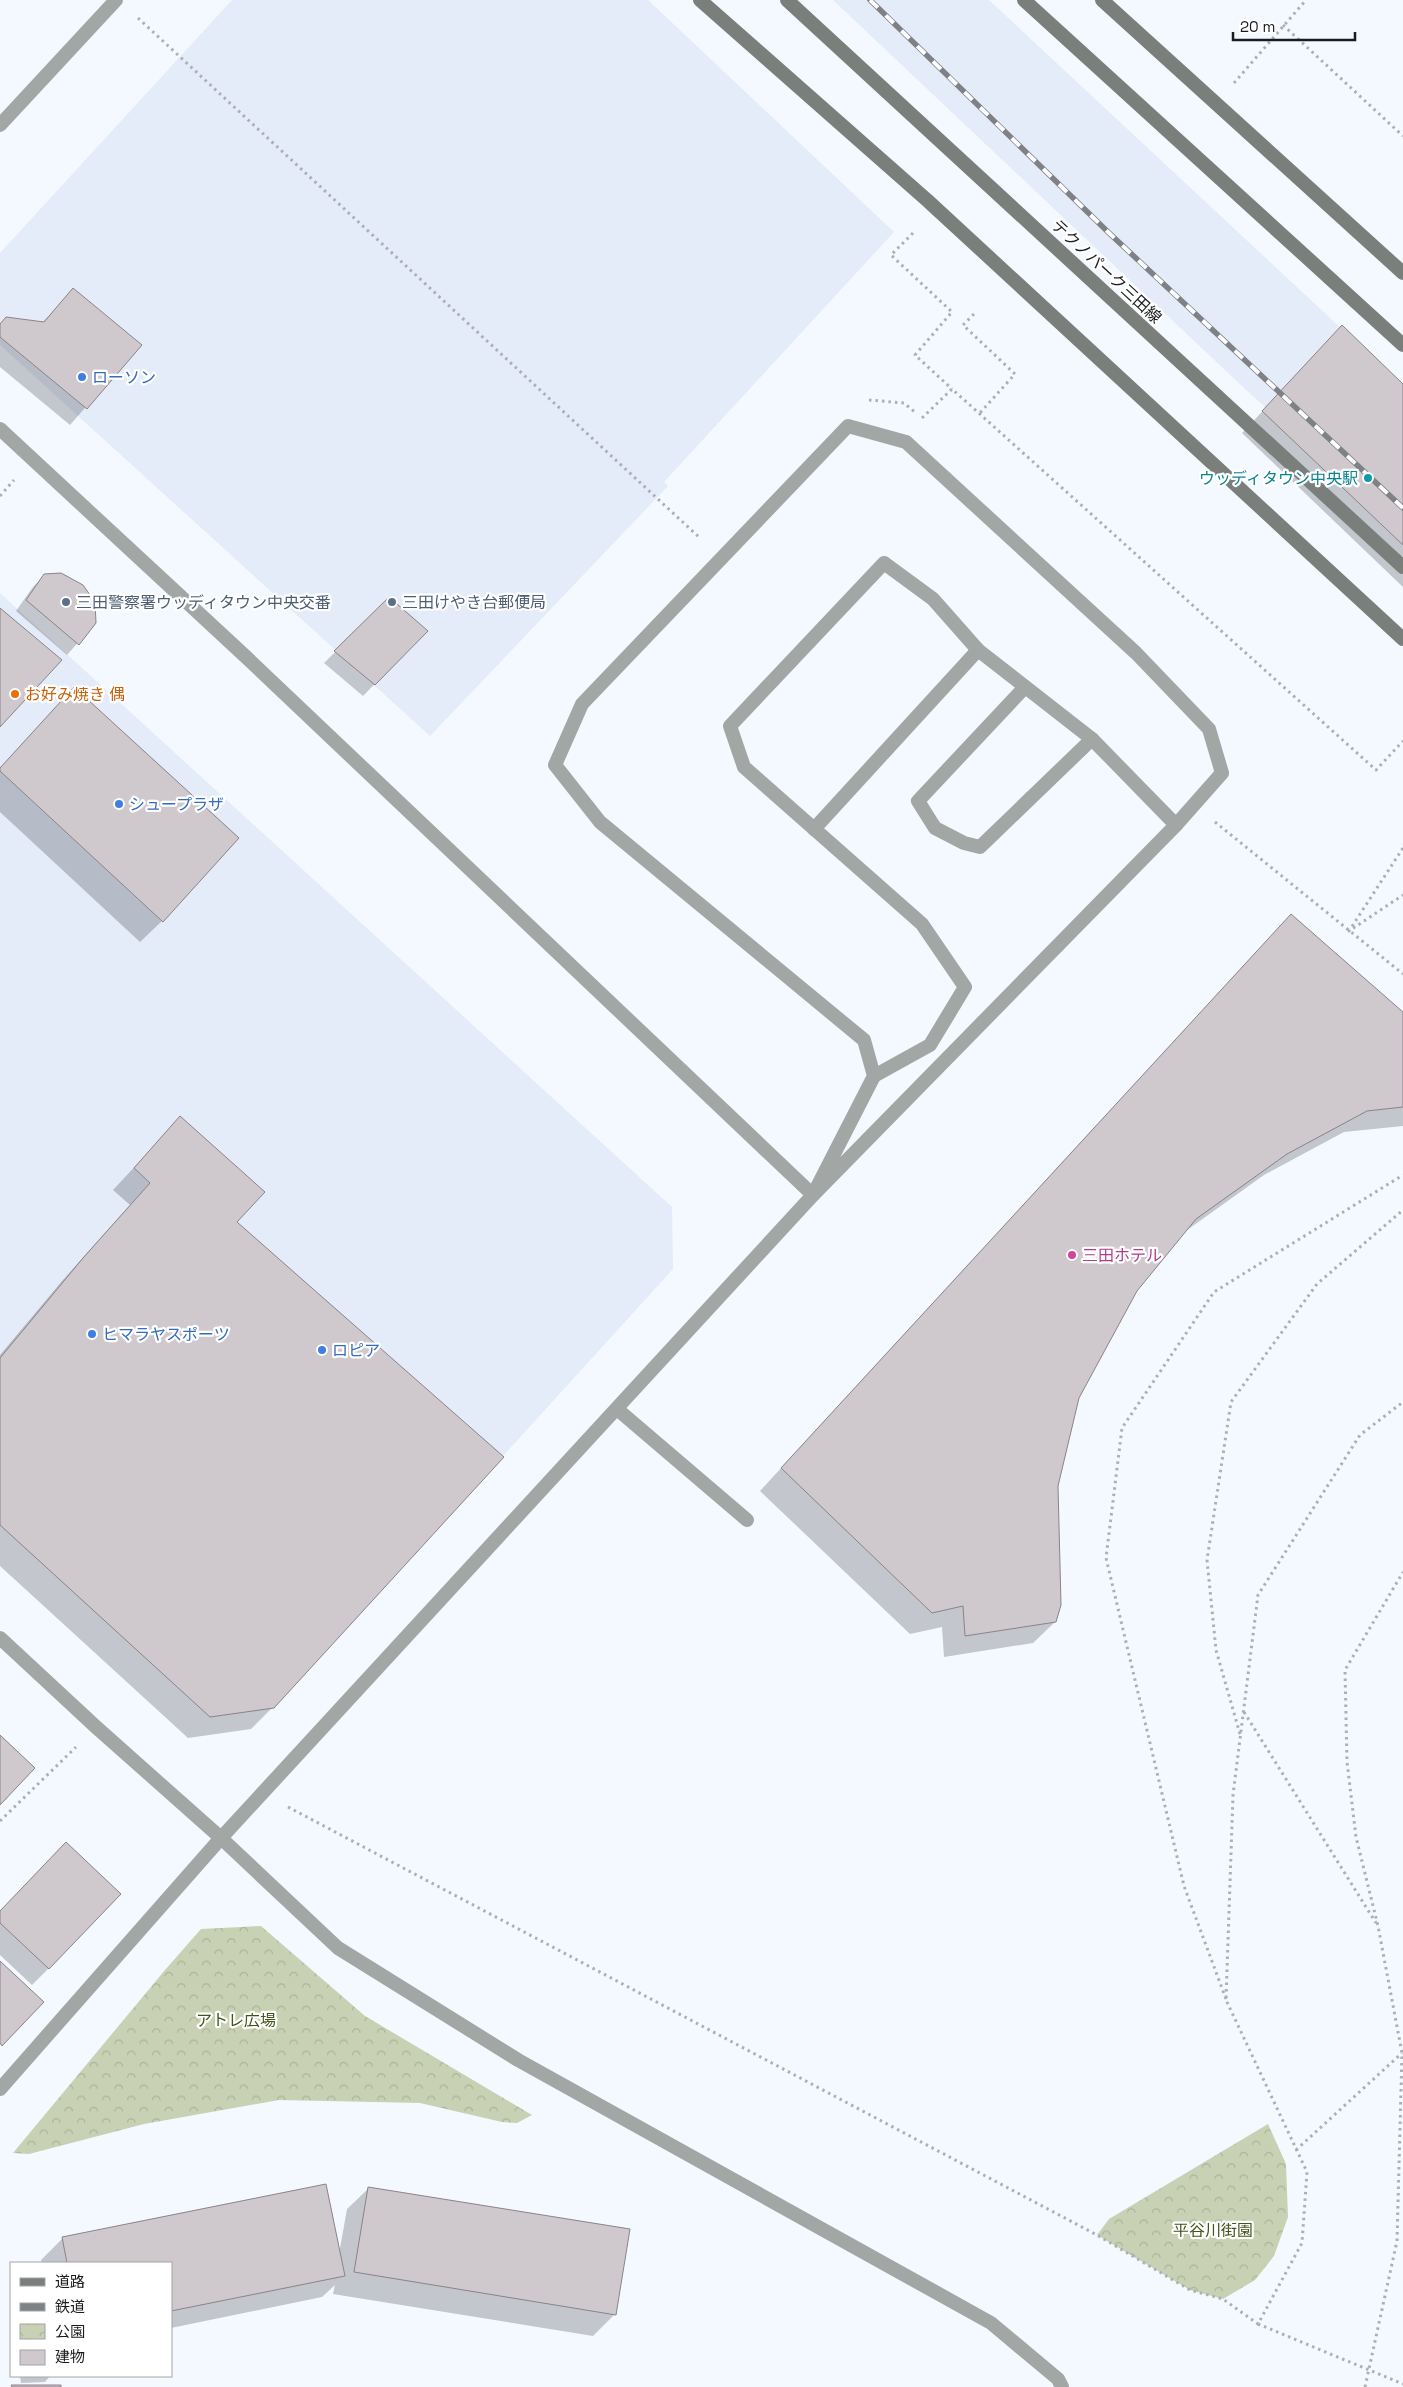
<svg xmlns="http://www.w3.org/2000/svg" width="1403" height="2387" font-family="'Space Grotesk','Noto Sans JP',sans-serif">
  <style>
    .built { fill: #e4ebf9 }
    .park { fill: url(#park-crowns) }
    .shadow { fill: #0003 }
    .building { fill: #cfc8cd; stroke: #8a8388 }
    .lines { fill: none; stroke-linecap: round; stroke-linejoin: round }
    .path { stroke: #acafb4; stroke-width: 3; stroke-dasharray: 2.5 4; stroke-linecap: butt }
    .service { stroke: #a2a6a4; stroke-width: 14 }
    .tertiary { stroke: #a2a6a4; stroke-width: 14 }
    .secondary { stroke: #7a7f7c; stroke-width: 14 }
    .rail-casing { stroke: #7e8185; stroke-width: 5.5 }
    .rail { stroke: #fff; stroke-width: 4; stroke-dasharray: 11; stroke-linecap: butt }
    .path-bridge { stroke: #acafb4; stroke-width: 3; stroke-dasharray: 2.5 4; stroke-linecap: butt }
    .shop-dot { fill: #3f7fe0; stroke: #fff; stroke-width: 2 }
    .culture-dot { fill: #0f9aa8; stroke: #fff; stroke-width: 2 }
    .service-dot { fill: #5c6f8a; stroke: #fff; stroke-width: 2 }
    .food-dot { fill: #e8710a; stroke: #fff; stroke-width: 2 }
    .hotel-dot { fill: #d1479c; stroke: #fff; stroke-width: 2 }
    .labels { text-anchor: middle; stroke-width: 4.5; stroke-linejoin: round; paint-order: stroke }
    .street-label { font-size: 16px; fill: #1a1b1d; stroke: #fff }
    .shop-label { font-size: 16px; fill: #366cbe; stroke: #fff; text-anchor: start }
    .culture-label { font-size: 16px; fill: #0d838f; stroke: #fff; text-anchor: end }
    .service-label { font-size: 16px; fill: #4e5e75; stroke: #fff; text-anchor: start }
    .food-label { font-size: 16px; fill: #c56008; stroke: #fff; text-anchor: start }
    .hotel-label { font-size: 16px; fill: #b23c85; stroke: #fff; text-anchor: start }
    .park-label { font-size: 16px; fill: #455219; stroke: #fff }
  </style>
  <defs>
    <pattern id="park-crowns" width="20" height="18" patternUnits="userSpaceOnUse" patternTransform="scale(1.25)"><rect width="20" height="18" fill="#c8d1b3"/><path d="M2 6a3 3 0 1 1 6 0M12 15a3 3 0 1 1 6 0" fill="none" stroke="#abb39a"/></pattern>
  </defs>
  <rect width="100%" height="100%" fill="#f4f8ff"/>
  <!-- built -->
  <g class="built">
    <path d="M232 0H648L894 232 664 482 668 486 430 736 0 345V253Z"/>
    <path d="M833 0H989L1403 386V533L1244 388Z"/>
    <path d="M0 593 672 1207 673 1269 274 1708 210 1717 0 1525Z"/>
  </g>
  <!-- park -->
  <g class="park">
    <path d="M261 1926 365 2016 532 2115 517 2123 502 2122 420 2103 279 2100 144 2124 29 2154 13 2153 165 1970 201 1929Z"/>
    <path d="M1268 2124 1286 2164 1288 2217 1274 2256 1255 2280 1223 2299 1190 2290 1097 2235 1109 2219Z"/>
  </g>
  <!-- shadow -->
  <g class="shadow">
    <path d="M73 290 140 345 70 425 0 367V324L42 323Z"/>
    <path d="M1342 327 1403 386V587L1242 433Z"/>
    <path d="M45 575 95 623 67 655 16 611 33 587Z"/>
    <path d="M389 599 426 631 363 696 324 663Z"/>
    <path d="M74 689 162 921 140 942 0 812V768Z"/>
    <path d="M1291 915 1403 1014V1126L1344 1132 1264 1175 1183 1233 1136 1290 1078 1397 1057 1486 1055 1622 1033 1643 944 1657 942 1627 910 1634 760 1491Z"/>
    <path d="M180 1118 236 1222 273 1707 251 1729 188 1738 0 1566V1355L62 1281 130 1205 113 1190Z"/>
    <path d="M0 1912 49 1968 32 1985 0 1955Z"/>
    <path d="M369 2188 615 2314 593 2336 333 2294 335 2285 322 2297 171 2328V2263H42L41 2260 63 2238 339 2254 347 2209Z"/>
    <path d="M20 2376H50L45 2382 21 2383Z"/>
  </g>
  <!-- building -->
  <g class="building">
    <path d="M73 288 142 345 87 409 0 337V324L6 317 44 322Z"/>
    <path d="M1342 325 1403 384V545L1262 411Z"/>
    <path d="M61 573 83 585 95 602 96 623 79 645 26 600 44 574Z"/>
    <path d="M389 597 428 631 375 685 334 651Z"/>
    <path d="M0 608 62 660 0 727Z"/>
    <path d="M74 687 239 838 163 922 0 771V768Z"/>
    <path d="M1291 914 1403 1012V1107L1367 1111 1287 1154 1196 1219 1137 1291 1079 1398 1058 1486 1061 1605 1056 1622 965 1636 963 1606 932 1613 781 1468Z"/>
    <path d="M180 1116 265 1192 237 1222 504 1457 274 1708 210 1717 0 1525V1358L83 1258 150 1183 134 1168Z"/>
    <path d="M0 1735 35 1768 0 1805Z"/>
    <path d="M66 1842 121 1894 49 1969 0 1923V1911Z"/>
    <path d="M0 1961 44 2002 2 2046 0 2043Z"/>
    <path d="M326 2184 345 2276 171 2311V2263H67L62 2237Z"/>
    <path d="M368 2187 630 2229 616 2315 354 2272Z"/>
    <path d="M11 2385H61V2387H12Z"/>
  </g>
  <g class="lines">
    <!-- path -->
    <g class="path">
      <path d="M138 18 700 538"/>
      <path d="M1283 25 1403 136"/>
      <path d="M1234 83 1306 0"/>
      <path d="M913 233 891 255 952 312 915 355 952 389"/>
      <path d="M974 314 963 325 1015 374 979 414"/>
      <path d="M869 400 904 403 916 413"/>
      <path d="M922 418 952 389 1376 770 1403 741"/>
      <path d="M0 496 14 480"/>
      <path d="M1215 822 1403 974"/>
      <path d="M1403 848 1349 931 1403 895"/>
      <path d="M1244 1712 1376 1923"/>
      <path d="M1240 1734 1216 1650 1207 1560 1231 1402 1317 1284 1403 1210"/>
      <path d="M288 1807 1097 2235 1190 2290 1223 2299 1258 2324 1302 2243 1307 2172 1226 2000 1233 1795 1258 1595 1360 1435 1403 1402"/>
      <path d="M0 1821 76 1747"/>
      <path d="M1226 1999 1184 1886 1106 1558 1122 1428 1214 1292 1403 1175"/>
      <path d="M1296 2150 1402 2053"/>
      <path d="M1365 2387 1397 2241 1402 2053 1378 1926 1356 1837 1347 1762 1345 1670 1403 1572"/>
    </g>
    <!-- service -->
    <g class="service">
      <path d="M848 426 906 442 1136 653 1209 729 1222 773 1176 825 813 1195 874 1076 864 1040 600 822 555 765 582 704Z"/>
      <path d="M1025 687 918 801 935 828 964 843 980 847 1092 739"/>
      <path d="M814 829 978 650"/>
      <path d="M874 1076 930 1045 965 987 922 924 744 767 730 726 884 563 933 599 978 650 1092 739 1176 825"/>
      <path d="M617 1409 747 1520"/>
    </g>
    <!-- tertiary -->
    <g class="tertiary">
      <path d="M0 125 116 0"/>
      <path d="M0 429 245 656 813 1195 221 1838 0 2089"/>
      <path d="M0 1638 96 1727 221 1838 338 1948 518 2060 991 2323 1058 2379 1062 2387"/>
    </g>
    <!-- secondary -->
    <g class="secondary">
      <path d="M700 0 928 201 1403 639"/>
      <path d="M787 0 1403 567"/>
      <path d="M1024 0 1403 345"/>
      <path d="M1102 0 1403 273"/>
    </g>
    <!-- rail casing -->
    <g class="rail-casing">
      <path id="rail" d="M870 0 1108 232 1403 508"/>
    </g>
    <!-- rail -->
    <use href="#rail" class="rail"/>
    <!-- path-bridge -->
    <path class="path-bridge" d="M1258 2324 1403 2384"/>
  </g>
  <!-- markers -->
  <g class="shop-dot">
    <circle cx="82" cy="377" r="5"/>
    <circle cx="119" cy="804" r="5"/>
    <circle cx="92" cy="1334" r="5"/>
    <circle cx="322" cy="1350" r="5"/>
  </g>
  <circle class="culture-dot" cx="1368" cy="478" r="5"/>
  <g class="service-dot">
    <circle cx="66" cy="602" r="5"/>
    <circle cx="392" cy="602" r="5"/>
  </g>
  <circle class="food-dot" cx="15" cy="694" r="5"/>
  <circle class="hotel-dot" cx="1072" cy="1255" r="5"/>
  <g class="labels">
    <!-- street labels -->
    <g class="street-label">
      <text transform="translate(1107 271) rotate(43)" y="6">テクノパーク三田線</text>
    </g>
    <!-- shop labels -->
    <g class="shop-label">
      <text x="92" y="383">ローソン</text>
      <text x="129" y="810">シュープラザ</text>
      <text x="102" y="1340">ヒマラヤスポーツ</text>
      <text x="332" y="1356">ロピア</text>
    </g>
    <!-- culture labels -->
    <g class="culture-label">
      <text x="1358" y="484">ウッディタウン中央駅</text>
    </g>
    <!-- service labels -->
    <g class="service-label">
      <text x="76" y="608">三田警察署ウッディタウン中央交番</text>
      <text x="402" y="608">三田けやき台郵便局</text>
    </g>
    <!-- food labels -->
    <g class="food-label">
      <text x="25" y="700">お好み焼き 偶</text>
    </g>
    <!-- hotel labels -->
    <g class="hotel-label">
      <text x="1082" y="1261">三田ホテル</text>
    </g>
    <!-- park labels -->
    <g class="park-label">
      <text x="236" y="2026">アトレ広場</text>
      <text x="1213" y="2236">平谷川街園</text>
    </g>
  </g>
  <!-- legend -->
  <rect x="10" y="2262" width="162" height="115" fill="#ffffff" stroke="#a3a4a5"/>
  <rect x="20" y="2278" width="25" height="8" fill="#7a7f7c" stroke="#a3a4a5"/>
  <text x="55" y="2287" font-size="15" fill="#1a1b1d">道路</text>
  <rect x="20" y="2303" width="25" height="8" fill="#7e8185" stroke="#a3a4a5"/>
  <text x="55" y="2312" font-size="15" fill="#1a1b1d">鉄道</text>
  <rect x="20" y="2324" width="25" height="15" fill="url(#park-crowns)" stroke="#a3a4a5"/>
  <text x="55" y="2337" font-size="15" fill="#1a1b1d">公園</text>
  <rect x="20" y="2350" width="25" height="15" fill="#cfc8cd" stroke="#a3a4a5"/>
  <text x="55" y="2362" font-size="15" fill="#1a1b1d">建物</text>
  <!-- scale -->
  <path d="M1233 32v8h122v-8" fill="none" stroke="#1a1b1d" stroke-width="2.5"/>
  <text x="1240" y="32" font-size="15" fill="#1a1b1d" stroke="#ffffff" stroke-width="4" paint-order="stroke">20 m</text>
</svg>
